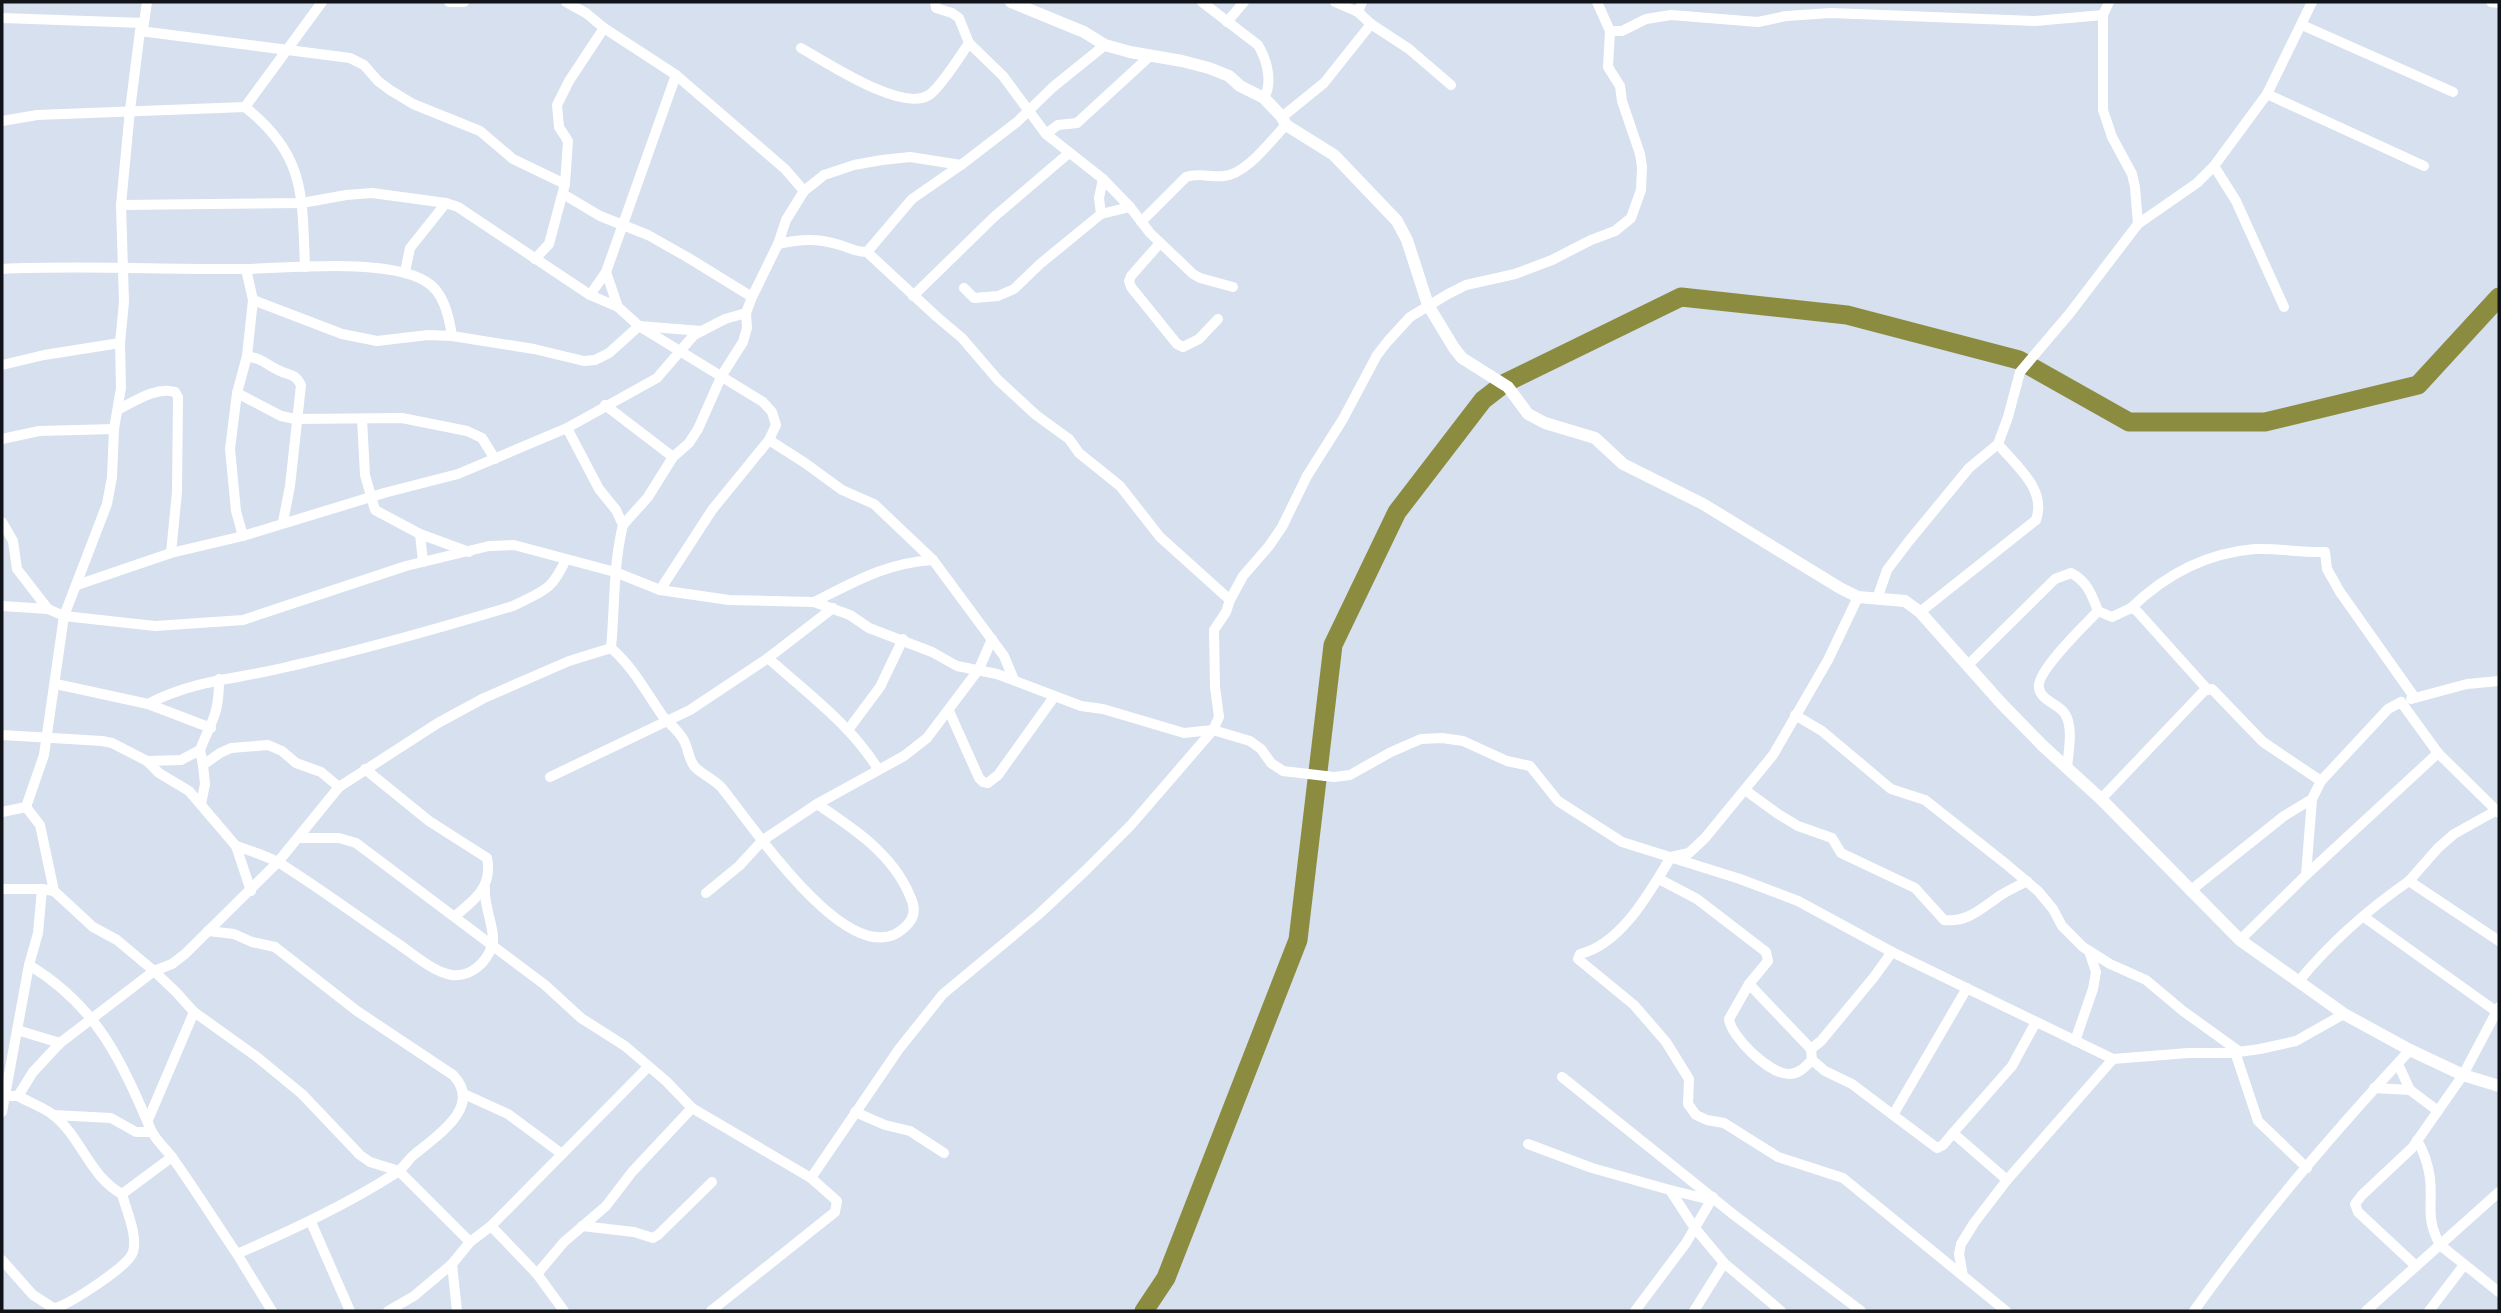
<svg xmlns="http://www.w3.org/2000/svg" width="2501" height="1313" font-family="'Alegreya Sans',sans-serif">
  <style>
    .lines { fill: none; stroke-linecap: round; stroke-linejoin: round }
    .river { stroke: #8c8c40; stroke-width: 19 }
    .minor { stroke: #fff; stroke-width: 10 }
    .tertiary { stroke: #fff; stroke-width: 12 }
  </style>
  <rect width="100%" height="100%" fill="#d6e0ee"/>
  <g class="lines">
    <!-- river -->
    <path class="river" d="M1144 1311 1166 1278 1298 940 1333 645 1397 512 1483 400 1505 383 1681 297 1847 315 2019 360 2129 422H2265L2418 385 2499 297"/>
    <!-- minor -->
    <g class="minor">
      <path d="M449 2H464"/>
      <path d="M566 2 586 13 604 28 676 75 785 169 804 191"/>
      <path d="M935 2 936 8 952 13 959 18 969 43 1003 76 1046 134 1103 179 1130 207 1150 233 1193 274 1200 278 1233 287"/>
      <path d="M1202 2 1258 45C1267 60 1273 82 1264 98"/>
      <path d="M1335 2 1358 12 1371 24 1409 49 1451 85"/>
      <path d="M1597 2 1610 31H1622L1646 19 1671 15 1758 22 1786 16 1831 13 2035 21 2103 15"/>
      <path d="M2109 2 2103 15V110L2112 137 2132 174 2135 187 2138 224"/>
      <path d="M2491 2 2499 3"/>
      <path d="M1358 12 1362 2"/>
      <path d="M2 18 144 23"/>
      <path d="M1227 22 1244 2"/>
      <path d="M2302 25 2453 92"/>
      <path d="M140 31 350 58 364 65 378 81 390 90 413 104 480 131 513 159 565 184"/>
      <path d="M801 48C826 62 902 113 929 95 941 87 960 56 969 43"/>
      <path d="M2267 94 2424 166"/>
      <path d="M245 107 322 2"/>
      <path d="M1282 117 1324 83 1371 24"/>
      <path d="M2 121 37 115 245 107C306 155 302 196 305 267"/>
      <path d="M1046 134 1058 125 1077 123 1150 56"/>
      <path d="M2214 166 2236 201 2284 307"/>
      <path d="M563 194 600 216 648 235 687 257 752 297"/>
      <path d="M121 205 302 203 346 195 372 193 446 203 458 207 590 295 618 307 639 326 763 402 772 412 776 425 769 440 805 463 842 490 874 504 933 560 1004 656 1014 680"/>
      <path d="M1101 214 1130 207"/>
      <path d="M1141 222 1186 177C1199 172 1211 178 1224 176 1247 174 1270 141 1286 125"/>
      <path d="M1160 243 1131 276 1129 281 1131 287 1177 344 1183 347 1199 339 1218 319"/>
      <path d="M778 244C800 239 818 238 840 245 850 248 856 252 867 252L937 317 962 338 998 380 1036 415 1069 439 1079 453 1120 486 1160 537 1230 600"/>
      <path d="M867 252 912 199 961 165"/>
      <path d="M535 259 549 244 565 184 568 141 559 127 557 105 569 81 604 28"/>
      <path d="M2 269C83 265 165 270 247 269 292 268 387 258 425 281 444 291 449 317 452 336"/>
      <path d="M405 272 410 248 446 203"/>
      <path d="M606 272 676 75"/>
      <path d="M964 288 974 298 998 296 1014 289 1040 264 1101 214 1099 198 1103 179"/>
      <path d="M590 295 606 272 618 307"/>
      <path d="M913 296 994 217 1069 153"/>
      <path d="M253 300 342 334 377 341 428 335 452 336 534 349 584 361 595 360 609 353 639 326 702 331"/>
      <path d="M247 356C265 360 264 363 278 370 289 376 294 372 301 385L290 486 283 522"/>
      <path d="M2 365 44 355 120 343"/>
      <path d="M237 393 281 416 295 419 402 418 467 431 482 438 495 459"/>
      <path d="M605 405 673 457"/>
      <path d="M119 409C135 401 157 386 175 392L178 397 177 492 171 553"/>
      <path d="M362 419 365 475 375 510 420 534 469 552"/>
      <path d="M567 428 599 489 616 510 623 525 648 497 673 457 689 443 698 429 722 375 743 342 747 328 746 313 752 297 778 244 786 220 804 191 824 175 854 165 882 160 910 157 961 165 1017 122 1053 87 1105 45"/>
      <path d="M2 439 39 431 114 429"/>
      <path d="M2 522 13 541 17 569 48 609"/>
      <path d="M420 534 423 562"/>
      <path d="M243 536 236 511 230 449 237 393 247 356 253 300 246 269"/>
      <path d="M77 585 171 553 243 536 384 493 458 474 567 428 657 378 694 335 725 319 746 313"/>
      <path d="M660 590 712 510 769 440"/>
      <path d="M1858 597 1828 660 1773 755 1705 838 1689 853 1671 857C1650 891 1622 944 1580 954L1578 959 1634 1005 1666 1042 1689 1079 1688 1104 1696 1115 1707 1120 1724 1123 1778 1157 1843 1178 2006 1311"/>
      <path d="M1877 599 1887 570 1909 541 1969 468 1998 444 2008 417 2020 372 2070 313 2138 224 2197 183 2214 166 2267 94 2312 2"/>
      <path d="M814 602C856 581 886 563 933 560"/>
      <path d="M2 606 48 609 64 616 155 626 243 620 406 566 489 546 514 545 615 572 660 590 729 600 814 602 850 615 869 628 932 652 957 666 997 674 1081 706 1103 709 1184 733 1213 730 1250 741 1261 749 1271 763 1283 771 1334 777 1350 775 1391 752 1421 739 1442 738 1463 741 1507 761 1530 766 1558 801 1622 842 1740 879 1798 901 1892 952 2113 1059 2188 1053H2231L2260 1049 2296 1041 2344 1014"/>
      <path d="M2131 608C2165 575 2206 553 2255 549 2278 548 2302 553 2325 552L2327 569 2340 592 2415 698"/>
      <path d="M1920 612 2036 520C2047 489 2016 466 1998 444"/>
      <path d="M611 648C633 667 646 692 662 715 669 724 678 730 683 739 689 748 688 761 696 768 703 775 714 779 721 787 750 821 854 983 907 925 916 916 915 906 910 896 893 854 853 828 817 804"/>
      <path d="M611 648C615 607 613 565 623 525"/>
      <path d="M768 658C806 692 851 725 878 769"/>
      <path d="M1969 664 2055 579 2071 573C2087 581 2092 595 2098 611L2112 617 2131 608 2136 610 2207 689"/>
      <path d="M56 684 148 704C195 679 241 679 291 666 366 649 440 628 513 606 543 591 552 591 566 559"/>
      <path d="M2411 699 2467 684 2499 681"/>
      <path d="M148 704 211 728"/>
      <path d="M949 711 979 778 983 782 988 783 998 775 1054 697"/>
      <path d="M1795 715 1822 731 1891 789 1925 800 2006 864 2038 891 2053 909 2062 926 2083 947 2110 964 2146 980 2183 1011 2240 1052"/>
      <path d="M848 730 880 687 903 639"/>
      <path d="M2 735 102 741 112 743 147 761 159 773 189 791 236 846 251 891"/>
      <path d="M147 761 181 760 200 750"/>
      <path d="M203 765 200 750C212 719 219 716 219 679"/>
      <path d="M365 769 429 821 487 858C493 886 475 900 455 916"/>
      <path d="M2067 769C2068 753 2074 728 2065 714 2059 704 2041 701 2039 688 2035 672 2086 624 2098 611"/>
      <path d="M550 777 690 710 768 658 833 608"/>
      <path d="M1745 790 1778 814 1798 826 1832 838 1841 853 1915 888 1944 920C1968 923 1983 907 2001 895 2009 890 2018 886 2027 881"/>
      <path d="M2101 799 2204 691 2212 689 2263 742 2321 781"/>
      <path d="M201 804 205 784 203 765 220 753 231 748 268 745 282 751 296 763 321 772 339 787"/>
      <path d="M26 807 44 755 64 616 107 504 112 477 114 429 121 388 120 343 124 302 121 205 130 110 140 31 144 23 147 2"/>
      <path d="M2 812 26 807"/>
      <path d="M300 838H339L356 843 545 985 581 1018 625 1046 666 1081 692 1108 811 1178 837 1201 835 1212 711 1311"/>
      <path d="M236 846C251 851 268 856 281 864 321 889 358 917 397 943 413 954 433 972 452 975 471 977 486 963 492 946 497 932 483 906 485 888"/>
      <path d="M2306 875 2438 753"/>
      <path d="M1659 879 1697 899 1766 952 1768 961 1749 984 1729 1019C1731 1037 1769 1074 1789 1074 1799 1074 1805 1067 1812 1060L1811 1049 1821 1041 1874 977 1892 952"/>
      <path d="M2409 881 2438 848 2454 834 2499 809"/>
      <path d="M2 889H42"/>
      <path d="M54 891 93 927 117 940 154 971 176 992 194 1012 257 1057 302 1094 360 1155 370 1162 399 1171 470 1242"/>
      <path d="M2190 891 2284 816 2312 799"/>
      <path d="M706 893 739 866 763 840 817 804 904 756 927 738 979 669 992 639"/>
      <path d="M2364 917 2497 1012"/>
      <path d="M2240 940 2306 875 2312 799 2321 781 2388 709 2401 702 2438 753 2499 813"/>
      <path d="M29 965C97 1006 121 1060 151 1130 156 1141 167 1150 174 1160 196 1191 216 1223 237 1254 292 1230 346 1205 396 1173 404 1168 408 1159 415 1154 438 1135 483 1106 453 1075L357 1011 275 947 252 942 234 934 208 931"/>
      <path d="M2298 982C2330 943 2367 910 2409 881L2499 941"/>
      <path d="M1749 984 1811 1049"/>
      <path d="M17 1030 60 1043"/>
      <path d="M2075 1041 2093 989 2096 972 2089 951"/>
      <path d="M2235 1052 2258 1121 2307 1168"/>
      <path d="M1812 1060 1825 1071 1852 1084 1893 1115 1967 988"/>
      <path d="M2398 1064 2410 1090"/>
      <path d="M1562 1077 1734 1215 1861 1311"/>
      <path d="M2374 1088 2410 1090 2438 1111"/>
      <path d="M464 1094 508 1114 562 1154"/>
      <path d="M4 1096H18L33 1072 60 1043 154 971 172 964 185 954 278 862 339 787 438 723 484 698 569 661 611 648"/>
      <path d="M18 1096C29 1102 42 1107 52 1114 81 1136 89 1176 122 1194 126 1210 138 1235 133 1252 129 1266 70 1304 55 1308"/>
      <path d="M2 1112 29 965 38 933 42 889 54 891 40 825 26 807"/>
      <path d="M855 1112 885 1125 910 1131 944 1153"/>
      <path d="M53 1115 111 1118 136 1132H151"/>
      <path d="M1893 1115 1937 1148 1943 1145 1953 1133 2007 1180"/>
      <path d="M148 1120 194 1012"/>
      <path d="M1953 1133 2012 1066 2036 1022"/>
      <path d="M2417 1140C2424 1152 2428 1164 2430 1178 2433 1206 2425 1217 2440 1245L2499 1292"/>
      <path d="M1528 1144 1592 1168 1670 1190 1694 1227 1724 1263 1781 1311"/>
      <path d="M811 1178 899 1049 943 994 1038 915 1085 871 1131 825 1213 730 1219 717 1215 687 1214 630 1226 612 1230 600 1243 576 1269 546 1282 527 1307 476 1343 419 1377 355 1388 341 1410 317 1448 294 1466 285 1515 274 1552 260 1591 240 1615 231 1631 218 1641 190 1642 167 1640 154 1622 101 1620 86 1608 67 1610 31"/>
      <path d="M1670 1190 1711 1200"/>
      <path d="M122 1194 172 1157"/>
      <path d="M311 1222 350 1311"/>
      <path d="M491 1226 537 1274 564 1311"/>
      <path d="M582 1226 634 1232 653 1238 658 1235 712 1182"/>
      <path d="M237 1254 272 1311"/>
      <path d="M2 1260 33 1295 58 1311"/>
      <path d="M2416 1266 2358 1212 2355 1204 2362 1195 2412 1148 2463 1075 2499 1007"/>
      <path d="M537 1274 564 1242 606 1206 632 1172 692 1108"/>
      <path d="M1963 1276 1959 1254 1961 1244 1974 1223 2007 1180 2113 1059"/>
      <path d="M388 1311 414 1296 452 1264"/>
      <path d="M457 1311 452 1264 470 1242 491 1226 648 1067"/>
      <path d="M1635 1311 1686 1243 1713 1197"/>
      <path d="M1694 1311 1724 1263"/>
      <path d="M2194 1311C2259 1219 2333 1133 2410 1050"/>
      <path d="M2366 1311 2499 1192"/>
      <path d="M2429 1311 2464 1265"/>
    </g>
    <!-- tertiary -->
    <path class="tertiary" d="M1011 2 1084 32 1105 45 1130 52 1182 61 1209 68 1229 76 1240 86 1264 98 1282 117 1286 125 1334 155 1397 221 1407 240 1428 305 1454 348 1462 358 1508 387 1528 414 1545 423 1595 438 1623 464 1703 504 1840 588 1858 597 1905 601 1920 612 2001 703 2043 746 2101 799 2240 940 2344 1014 2410 1050 2463 1075 2499 1086"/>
  </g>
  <!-- border -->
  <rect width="2501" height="1313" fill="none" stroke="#101318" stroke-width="7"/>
</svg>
